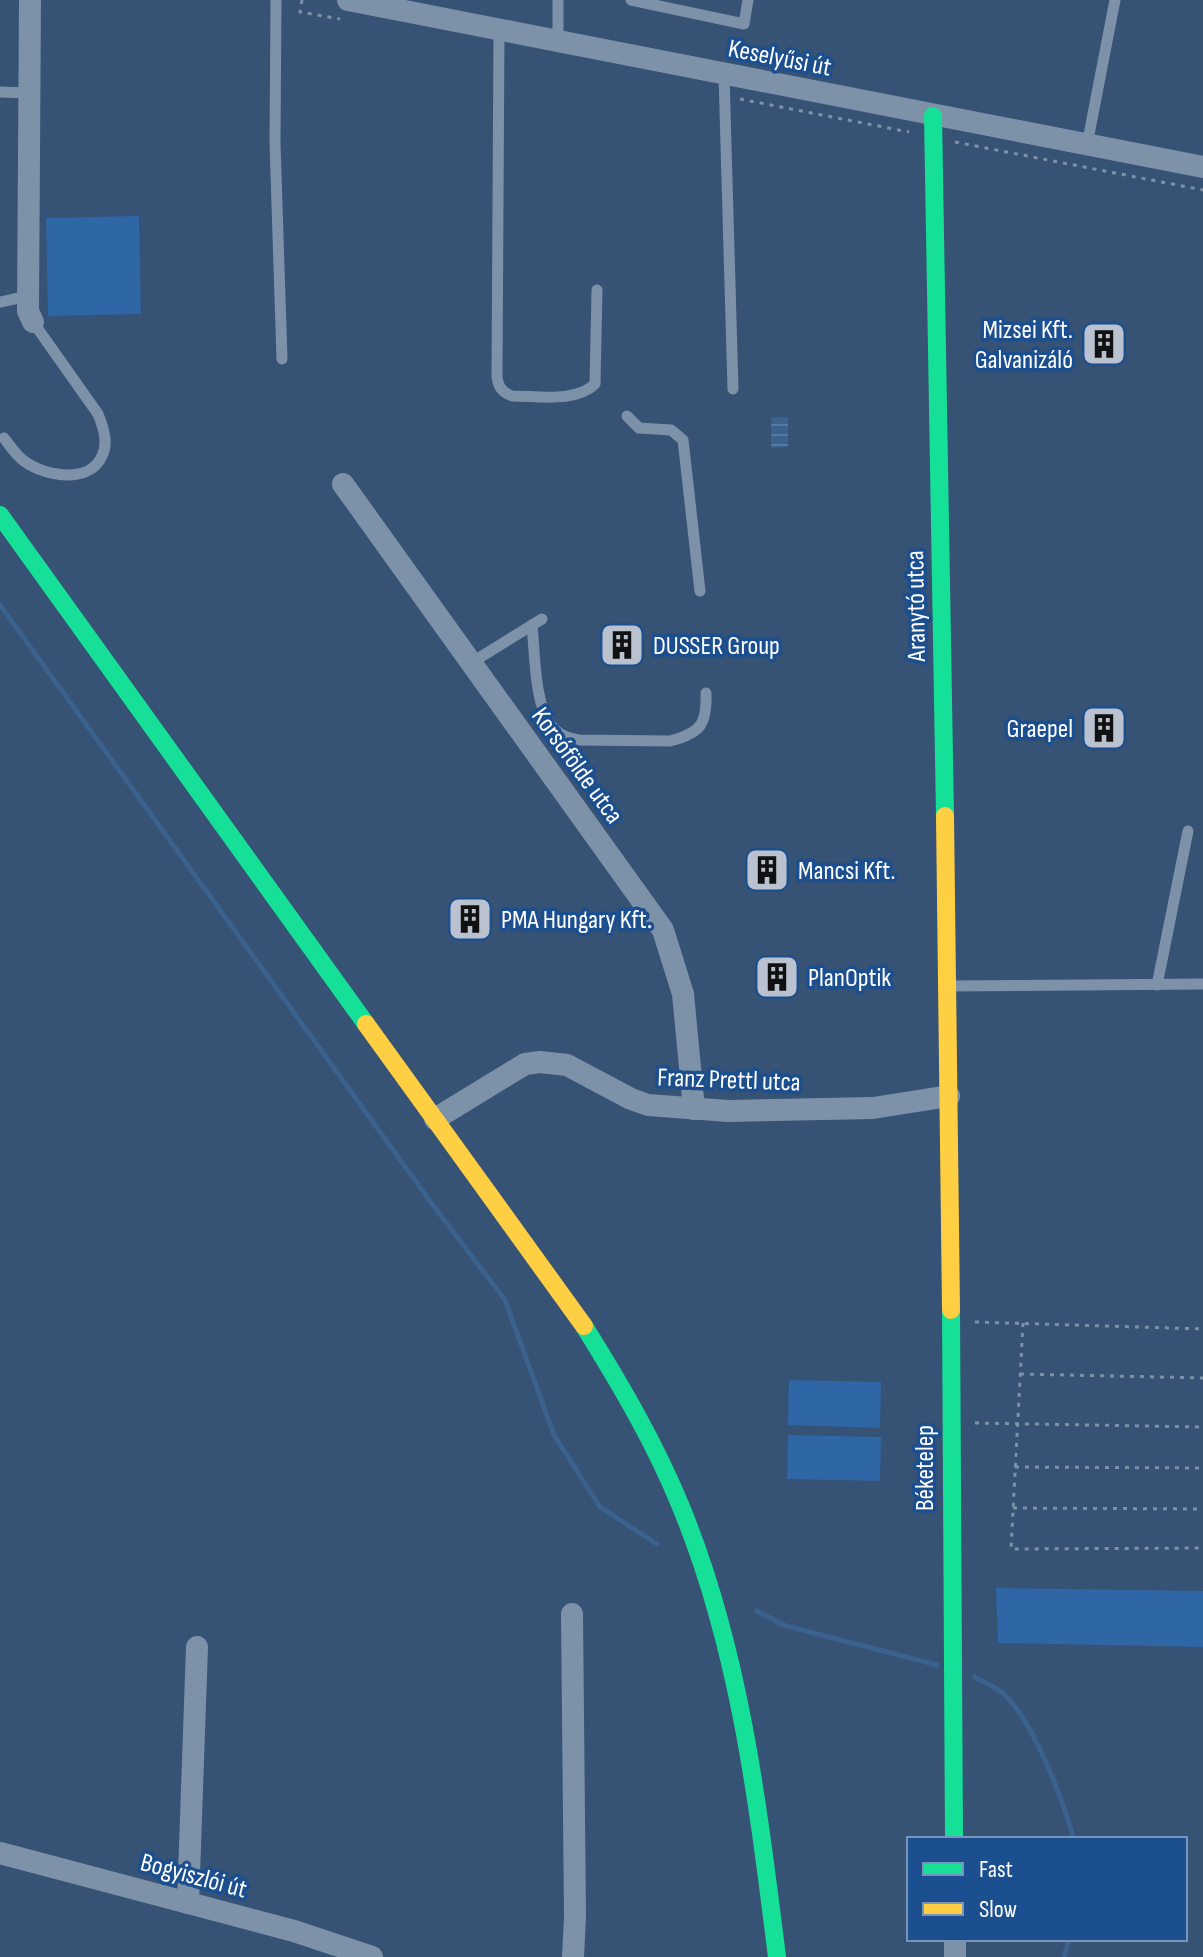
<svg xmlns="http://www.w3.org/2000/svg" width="1203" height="1957" font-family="'Sofia Sans Condensed',sans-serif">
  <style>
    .park { fill: #2f66a5 }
    .water { fill: url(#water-rules) }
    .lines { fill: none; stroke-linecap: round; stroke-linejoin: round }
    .stream { stroke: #3b618d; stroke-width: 5 }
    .path { stroke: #7d92a8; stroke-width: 3; stroke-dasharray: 4 6; stroke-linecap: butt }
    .lane { stroke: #7d92a8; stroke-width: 11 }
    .street { stroke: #7d92a8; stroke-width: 22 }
    .fast { stroke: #16e098; stroke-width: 18 }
    .slow { stroke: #ffcf43; stroke-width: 18 }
    .labels { text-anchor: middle; stroke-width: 7; stroke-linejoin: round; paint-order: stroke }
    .street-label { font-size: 26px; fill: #fff; stroke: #1b4f8f }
    .poi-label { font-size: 26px; fill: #fff; stroke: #1b4f8f; text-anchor: start }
  </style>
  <defs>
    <pattern id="water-rules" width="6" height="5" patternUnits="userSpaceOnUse" patternTransform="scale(2)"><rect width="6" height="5" fill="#3b618d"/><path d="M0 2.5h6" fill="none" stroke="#58799e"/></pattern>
  </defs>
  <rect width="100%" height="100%" fill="#365274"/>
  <!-- park -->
  <g class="park">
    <path d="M139 216 141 314 48 316 46 218Z"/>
    <path d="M789 1380 881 1382 880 1428 788 1425Z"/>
    <path d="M788 1435 881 1437 880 1481 787 1479Z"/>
    <path d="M996 1588 1203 1591V1647L998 1643Z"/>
  </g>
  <!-- water -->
  <path class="water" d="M771 417H788V447L771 448Z"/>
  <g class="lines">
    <!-- stream -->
    <g class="stream">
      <path d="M0 605 432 1204 505 1300 554 1435 600 1507 657 1544"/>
      <path d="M757 1611 783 1625 937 1665"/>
      <path d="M975 1677C985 1683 999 1688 1007 1697 1036 1728 1062 1798 1074 1839"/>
      <path d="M1064 1957 1069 1939"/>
    </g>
    <!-- path -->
    <g class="path">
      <path d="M302 0 300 12 340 19"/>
      <path d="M740 99 909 132"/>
      <path d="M955 142 1203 190"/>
      <path d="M975 1322 1203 1329"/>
      <path d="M1023 1323 1011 1549 1203 1548"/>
      <path d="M1020 1374 1203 1378"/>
      <path d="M975 1423 1203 1427"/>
      <path d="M1015 1467 1203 1468"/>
      <path d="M1013 1508 1203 1509"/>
    </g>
    <!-- lane -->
    <g class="lane">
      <path d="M276 0 275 143 282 359"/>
      <path d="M558 0V42"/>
      <path d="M631 0 744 24 748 0"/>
      <path d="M499 31 497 376C498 387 502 392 512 396 539 396 575 403 595 384L597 290"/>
      <path d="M724 75 733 389"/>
      <path d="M0 92 29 93"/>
      <path d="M1087 145 1115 0"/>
      <path d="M0 302 28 296"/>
      <path d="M627 416 639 428 671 430 683 440 700 591"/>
      <path d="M4 438C10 446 16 455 24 461 44 476 89 485 102 456 109 443 103 426 98 414L33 322"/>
      <path d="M532 625C535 653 534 702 551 725 558 735 568 738 579 740L670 741C701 733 707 724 706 693"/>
      <path d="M471 663 542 619"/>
      <path d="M1157 985 1188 831"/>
      <path d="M949 986 1203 984"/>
    </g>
    <!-- street -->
    <g class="street">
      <path d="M30 0 28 311 33 322"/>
      <path d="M348 0 1203 167"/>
      <path d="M343 484 663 930 683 994 694 1109"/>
      <path d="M435 1119 525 1064 540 1062 567 1065 631 1099 648 1105 728 1111 873 1108 949 1096"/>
      <path d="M572 1614 575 1917 573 1957"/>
      <path d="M0 1853 294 1931 372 1957"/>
      <path d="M188 1903 197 1647"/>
      <path d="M955 1939V1957"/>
    </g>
    <!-- fast -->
    <g class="fast">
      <path d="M933 116 945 816"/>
      <path d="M0 515 366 1024"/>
      <path d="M951 1310 954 1839"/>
      <path d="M584 1326C620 1384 655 1443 681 1507 740 1650 758 1805 777 1957"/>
    </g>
    <!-- slow -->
    <g class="slow">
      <path d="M945 816 951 1310"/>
      <path d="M366 1024 584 1326"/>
    </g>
  </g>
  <!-- icons -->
  <defs>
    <g id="building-square" transform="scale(2.3)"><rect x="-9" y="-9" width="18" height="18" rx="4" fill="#b9c2ce" stroke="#1b4f8f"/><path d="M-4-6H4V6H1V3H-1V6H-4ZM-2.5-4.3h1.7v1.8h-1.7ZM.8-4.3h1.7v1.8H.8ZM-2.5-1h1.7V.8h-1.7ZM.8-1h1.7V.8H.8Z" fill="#111"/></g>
  </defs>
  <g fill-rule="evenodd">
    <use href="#building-square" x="1104" y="344"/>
    <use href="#building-square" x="622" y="645"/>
    <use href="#building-square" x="1104" y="728"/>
    <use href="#building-square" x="767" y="870"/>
    <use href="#building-square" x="470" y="919"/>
    <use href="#building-square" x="777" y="977"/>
  </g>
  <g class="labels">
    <!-- street labels -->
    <g class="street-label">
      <text transform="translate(780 57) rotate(11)" y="9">Keselyűsi út</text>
      <text transform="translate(915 606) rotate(-91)" y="9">Aranytó utca</text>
      <text transform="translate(578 765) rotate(54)" y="9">Korsófölde utca</text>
      <text transform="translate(729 1079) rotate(2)" y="9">Franz Prettl utca</text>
      <text transform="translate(924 1468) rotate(-90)" y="9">Béketelep</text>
      <text transform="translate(194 1875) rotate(15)" y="9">Bogyiszlói út</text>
    </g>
    <!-- poi labels -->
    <g class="poi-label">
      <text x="1073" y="338" text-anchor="end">Mizsei Kft.<tspan x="1073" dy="30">Galvanizáló</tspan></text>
      <text x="653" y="654">DUSSER Group</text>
      <text x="1073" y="737" text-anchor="end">Graepel</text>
      <text x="798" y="879">Mancsi Kft.</text>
      <text x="501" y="928">PMA Hungary Kft.</text>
      <text x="808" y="986">PlanOptik</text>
    </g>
  </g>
  <!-- legend -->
  <rect x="907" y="1837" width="280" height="104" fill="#1b4f8f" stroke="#7695bc" stroke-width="2"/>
  <rect x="923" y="1863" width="40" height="12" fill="#16e098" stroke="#7695bc" stroke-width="2"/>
  <text x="979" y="1877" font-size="24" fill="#ffffff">Fast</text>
  <rect x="923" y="1903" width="40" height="12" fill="#ffcf43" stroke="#7695bc" stroke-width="2"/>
  <text x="979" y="1917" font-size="24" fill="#ffffff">Slow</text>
</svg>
